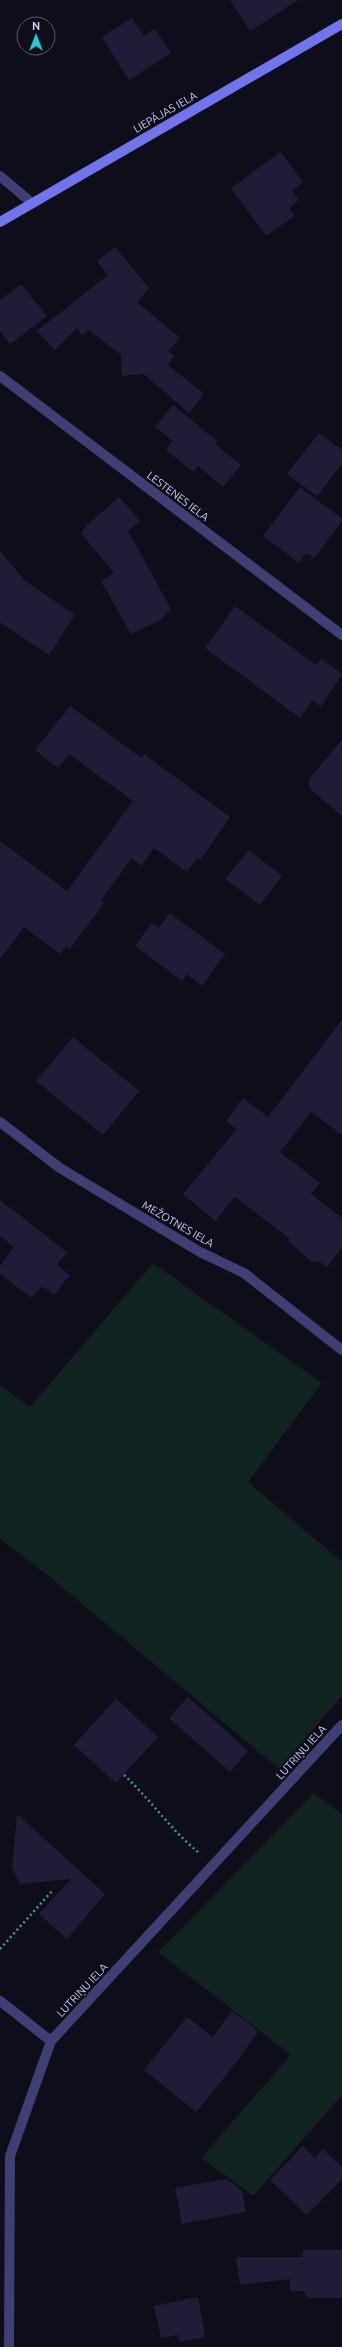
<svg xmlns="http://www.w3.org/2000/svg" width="342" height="2347" font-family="Ubuntu,sans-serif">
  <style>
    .grass { fill: #112321 }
    .building { fill: #201c38 }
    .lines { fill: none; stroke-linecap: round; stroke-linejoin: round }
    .path { stroke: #3c9d92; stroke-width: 2.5; stroke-dasharray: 2 3; stroke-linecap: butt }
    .lane { stroke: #3e3f73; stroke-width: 10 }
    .street { stroke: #3e3f73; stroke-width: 10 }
    .secondary { stroke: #7175eb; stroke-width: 10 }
    .labels { text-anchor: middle; stroke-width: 3.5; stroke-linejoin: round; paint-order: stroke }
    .street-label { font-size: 11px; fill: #cfcdf8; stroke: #0e0d1a }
  </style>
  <rect width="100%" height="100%" fill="#0e0d1a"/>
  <!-- grass -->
  <g class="grass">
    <path d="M153 1263 322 1383 248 1482 342 1562V1696L279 1769 50 1577 0 1539V1385L30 1407Z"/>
    <path d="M314 1793 342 1814V2095L253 2196 201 2158 291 2055 158 1952Z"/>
  </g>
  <!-- building -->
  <g class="building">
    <path d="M230 0H298L250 31Z"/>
    <path d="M132 18 144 36 155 29 171 53 129 80 102 37Z"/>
    <path d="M281 152 303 182 292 191 299 200 289 208 295 216 266 236 231 188Z"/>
    <path d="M115 247 149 288 137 302 180 338 168 351 174 356 168 365 204 394 189 413 144 374 122 376 121 355 89 330 82 335 77 328 55 350 37 331 108 275 97 261Z"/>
    <path d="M21 284 47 316 10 344 0 331V300Z"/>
    <path d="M173 405 217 441 215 444 241 465 223 487 198 466 193 472 166 450 173 441 155 427Z"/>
    <path d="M319 433 342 450V464L317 496 287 474Z"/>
    <path d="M300 487 342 519V521L314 558 306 553 299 563 263 536Z"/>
    <path d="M119 497 140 521 128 531 171 609 159 621 131 634 101 581 114 573 81 533 87 525Z"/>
    <path d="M0 551 25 581 75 615 49 655 0 622Z"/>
    <path d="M235 606 316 665 321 659 342 674 321 707 312 700 300 718 205 648Z"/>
    <path d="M70 706 142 758 144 754 230 817 200 860 197 858 187 872 154 848 141 866 132 858 101 900 104 903 70 949 66 946 60 954 24 927 0 959V841L67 891 133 801 69 754 58 768 35 750Z"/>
    <path d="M342 740V816L309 788V779Z"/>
    <path d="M249 850 282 876 260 905 225 879Z"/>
    <path d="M170 913 225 954 202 986 187 974 182 981 135 946 152 923 159 928Z"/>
    <path d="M342 1020V1135L311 1112 280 1152 320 1183 311 1194 342 1218V1248L327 1267 319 1261 312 1262 290 1243 289 1238 235 1197 215 1221 183 1194 237 1129 226 1121 243 1098 268 1117Z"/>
    <path d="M73 1037 139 1091 103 1135 36 1081Z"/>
    <path d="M0 1200 67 1252 57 1265 70 1275 54 1295 42 1286 32 1298 0 1274V1266L14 1247 0 1236Z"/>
    <path d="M188 1697 248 1751 230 1772 169 1718Z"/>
    <path d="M116 1699 158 1737 116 1783 74 1745Z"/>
    <path d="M17 1814 105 1894 67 1939 39 1914 71 1879 20 1884 12 1868Z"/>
    <path d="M232 2011 258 2031 239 2059 196 2112 144 2070 187 2017 213 2037Z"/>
    <path d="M303 2146 315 2158 323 2149 342 2167V2179L307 2215 270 2180Z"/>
    <path d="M227 2179 242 2191 246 2212 182 2224 175 2188Z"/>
    <path d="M303 2250H342V2298H308L303 2291H290V2279L240 2285 236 2257H303Z"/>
    <path d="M198 2297 205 2337 180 2342 178 2335 161 2338 154 2306Z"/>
  </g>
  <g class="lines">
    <!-- path -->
    <g class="path">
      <path d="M124 1775C150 1799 171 1830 198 1852"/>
      <path d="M0 1949 53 1890"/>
    </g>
    <!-- lane -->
    <path class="lane" d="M0 176 32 203"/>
    <!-- street -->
    <g class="street">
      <path d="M0 376 342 635"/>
      <path d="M0 1122 60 1168 200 1252 244 1273 342 1350"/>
      <path d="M0 2001 51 2041"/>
      <path d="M9 2347 10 2156 51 2041 342 1725"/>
    </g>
    <!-- secondary -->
    <path class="secondary" d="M0 222 342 24"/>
  </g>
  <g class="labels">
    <!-- street labels -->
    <g class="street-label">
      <text transform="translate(165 112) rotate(-30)" y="4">LIEPĀJAS IELA</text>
      <text transform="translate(178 496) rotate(37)" y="4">LESTENES IELA</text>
      <text transform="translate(178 1224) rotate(30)" y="4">MEŽOTNES IELA</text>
      <text transform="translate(301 1752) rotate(-48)" y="4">LUTRIŅU IELA</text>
      <text transform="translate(82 1990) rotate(-47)" y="4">LUTRIŅU IELA</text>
    </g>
  </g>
  <!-- north arrow -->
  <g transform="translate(36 36)"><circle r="19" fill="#0e0d1a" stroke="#5b5a73"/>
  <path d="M0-3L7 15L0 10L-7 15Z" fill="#1dccd4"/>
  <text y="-6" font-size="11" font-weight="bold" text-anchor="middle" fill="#cfcdf8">N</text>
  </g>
</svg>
